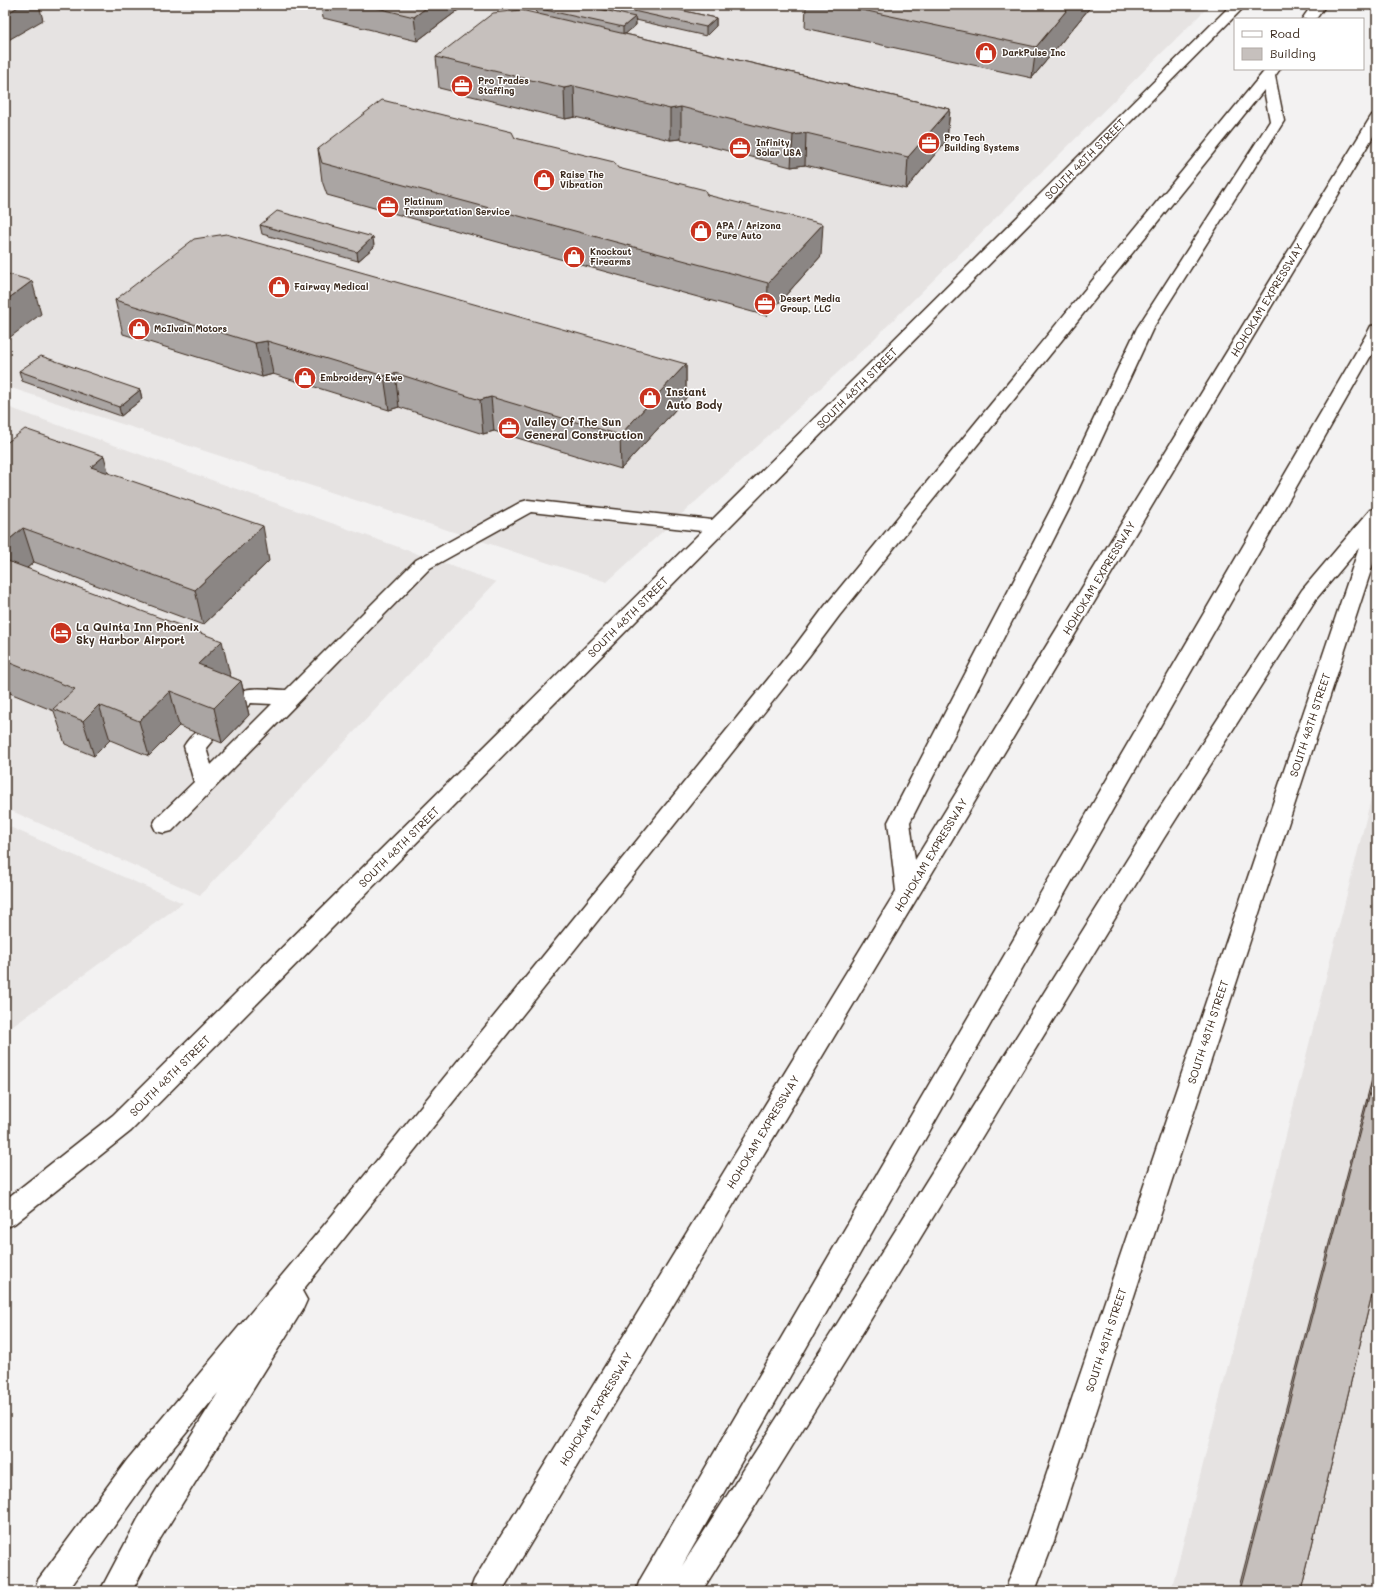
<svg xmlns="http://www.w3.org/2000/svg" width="1382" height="1596" font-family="Mali,sans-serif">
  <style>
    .built { fill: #e6e3e2 }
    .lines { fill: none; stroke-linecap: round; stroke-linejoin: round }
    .minor-casing { stroke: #3b2a1e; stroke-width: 3 }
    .highway-casing { stroke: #3b2a1e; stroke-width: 3 }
    .minor { fill: #fff; fill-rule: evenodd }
    .highway { fill: #fff; fill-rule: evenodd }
    .wall { fill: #aaa5a3; stroke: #3b2a1e }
    .shaded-wall { fill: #8b8684; stroke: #3b2a1e }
    .building { fill: #c6c0bd; stroke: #3b2a1e }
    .labels { text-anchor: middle; stroke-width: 3; stroke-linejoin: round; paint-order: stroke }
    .far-poi-label { font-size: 9px; font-weight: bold; fill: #3b2a1e; stroke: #fff; text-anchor: start }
    .street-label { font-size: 11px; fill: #3b2a1e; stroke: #fff }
    .poi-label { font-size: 11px; font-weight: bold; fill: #3b2a1e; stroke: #fff; text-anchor: start }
  </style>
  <rect width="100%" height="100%" fill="#f3f2f2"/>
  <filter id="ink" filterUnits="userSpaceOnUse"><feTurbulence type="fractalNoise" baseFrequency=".025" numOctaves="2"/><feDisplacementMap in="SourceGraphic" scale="8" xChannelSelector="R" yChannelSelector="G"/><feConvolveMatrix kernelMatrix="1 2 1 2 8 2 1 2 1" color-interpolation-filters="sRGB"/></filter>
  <g filter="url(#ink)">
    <!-- built -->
    <g class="built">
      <path d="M5 5H1210L868 345 607 582 5 386Z"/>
      <path d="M5 406 496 582 200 895 5 808Z"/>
      <path d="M1377 775V1591H1171Z"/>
      <path d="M5 825 183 903 5 1032Z"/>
    </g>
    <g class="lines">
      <!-- minor casing -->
      <g class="minor-casing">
        <path id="minor" d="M1231 5H1246L131 1131 14 1224 5 1228V1200L113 1115 702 531 531 512 430 568 172 831 164 833 156 831 153 825 156 819 194 782 184 746C191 735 199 727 213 731L216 736 206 748 211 765 272 704 251 703C242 712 237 718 225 714L221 709C238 682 259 689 286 690L416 560 521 502 528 500 712 520Z"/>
      </g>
      <!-- highway casing -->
      <g class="highway-casing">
        <g id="highway">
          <path d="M1312 5H1326L1316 19H1302Z"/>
          <path d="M1266 69H1280L1275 76 1284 121 1153 328 1070 507 910 822 915 860 1370 118 1372 115 1377 114V130L502 1591H470L474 1580 896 891 888 822 1052 507 1137 328 1270 121 1264 90 839 616 809 656 302 1291 307 1300 303 1309 160 1539 132 1591H100L138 1519 218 1393 147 1480 68 1591H34L38 1580 127 1460 330 1218 795 646 825 606Z"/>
          <path d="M1377 325V345L682 1566 832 1332 1148 826 1302 590 1370 510 1377 508V552L1054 1541 1035 1591H1005L1024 1541 1359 548 1316 599 1164 838 852 1350 702 1591H669L671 1587 668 1591H636L640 1580 1369 330 1371 326Z"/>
        </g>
      </g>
      <!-- minor -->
      <use href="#minor" class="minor"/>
      <!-- highway -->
      <use href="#highway" class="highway"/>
    </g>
    <!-- wall -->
    <g class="wall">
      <path d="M321 5H465L417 41 323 18Z"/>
      <path d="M588 5H658L716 18V26L706 36 636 20V25L625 34 950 109 947 140 906 189 805 165 791 167 681 139 670 140 575 117 565 119 439 88 436 57 537 14 536 8 588 6Z"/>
      <path d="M806 5H1092L1032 78 805 28Z"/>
      <path d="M515 138 707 195 821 256 767 316 327 195 322 181 318 149Z"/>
      <path d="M260 225 373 237 374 247 358 261 262 234Z"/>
      <path d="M115 300 686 364V398L621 469 494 431 483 434 399 407 389 410 273 374 262 377 123 334Z"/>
      <path d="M19 371 140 390 142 399 121 416 22 381Z"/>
      <path d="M5 444 108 473 269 561 203 625 34 562 27 568 230 675 229 676 241 681 249 715 222 743 179 726 149 756 110 740 94 756 65 744 54 711 5 691Z"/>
      <path d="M1377 1060V1273L1301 1591H1238Z"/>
    </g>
    <!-- shaded-wall -->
    <g class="shaded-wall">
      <path d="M21 5H39L43 20 5 42V15Z"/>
      <path d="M430 5H465L417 41 414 17Z"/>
      <path d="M1071 5H1092L1032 78 1036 47Z"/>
      <path d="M635 17 636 25 623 36V27Z"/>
      <path d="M716 18V26L706 36V27Z"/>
      <path d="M574 86 575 117 565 119 564 88Z"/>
      <path d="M681 107V139L670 140V109Z"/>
      <path d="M950 109 947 140 906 189 908 157Z"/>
      <path d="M806 133 805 165 791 167 793 135Z"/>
      <path d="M823 224 821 256 767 316 768 283Z"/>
      <path d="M373 237 374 247 358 261 357 252Z"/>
      <path d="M32 281 41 314 5 341V301Z"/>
      <path d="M267 341 273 374 262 377 255 343Z"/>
      <path d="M686 364V398L621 469 620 435Z"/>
      <path d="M395 373 399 407 389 410 384 376Z"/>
      <path d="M140 390 142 399 121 416 119 407Z"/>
      <path d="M491 397 494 431 483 434 480 400Z"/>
      <path d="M104 456 113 490 91 467Z"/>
      <path d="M263 526 269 561 203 625 195 590Z"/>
      <path d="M23 528 34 562 5 587V543Z"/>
      <path d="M222 641 230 675 206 699 198 664Z"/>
      <path d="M241 681 249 715 222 743 214 708Z"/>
      <path d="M170 691 179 726 149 756 139 721Z"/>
      <path d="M99 705 110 740 94 756 83 721Z"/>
    </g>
    <!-- building -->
    <g class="building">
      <path d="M5 5H21L5 15Z"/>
      <path d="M365 5H430L414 17Z"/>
      <path d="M540 5H582L635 17 623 27 536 8Z"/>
      <path d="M606 5H658L716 18 706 27Z"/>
      <path d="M839 5H1071L1036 47Z"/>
      <path d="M521 10 950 109 908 157 806 133 793 135 681 107 670 109 574 86 564 88 436 57 493 13Z"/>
      <path d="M382 100 512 132 515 138 614 162 618 168 705 190 707 195 823 224 768 283 322 163 318 149Z"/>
      <path d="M277 211 373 237 357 252 260 225Z"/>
      <path d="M226 234 686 364 620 435 491 397 480 400 395 373 384 376 267 341 255 343 115 300 194 239Z"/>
      <path d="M5 273 32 281 5 301Z"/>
      <path d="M41 356 140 390 119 407 19 371Z"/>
      <path d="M25 429 104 456 91 467 263 526 195 590 23 528 5 543V444Z"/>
      <path d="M5 560 222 641 198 664 241 681 214 708 170 691 139 721 99 705 83 721 53 709 75 689 5 661Z"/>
      <path d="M1377 1066V1273L1301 1591H1240Z"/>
    </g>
  </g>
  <!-- icons -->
  <defs>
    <g id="shop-disc" transform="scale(1.15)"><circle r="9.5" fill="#c8321e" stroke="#fff"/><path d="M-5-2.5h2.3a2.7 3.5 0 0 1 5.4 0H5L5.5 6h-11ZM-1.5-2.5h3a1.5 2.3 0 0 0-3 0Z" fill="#fff"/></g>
    <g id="office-disc" transform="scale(1.15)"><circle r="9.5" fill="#c8321e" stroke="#fff"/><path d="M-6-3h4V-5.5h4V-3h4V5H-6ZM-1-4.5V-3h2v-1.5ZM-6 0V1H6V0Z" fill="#fff"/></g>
    <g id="hotel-disc" transform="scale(1.15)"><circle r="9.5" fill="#c8321e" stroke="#fff"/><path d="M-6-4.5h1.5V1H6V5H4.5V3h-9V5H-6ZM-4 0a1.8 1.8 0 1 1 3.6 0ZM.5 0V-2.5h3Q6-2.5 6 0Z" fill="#fff"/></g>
  </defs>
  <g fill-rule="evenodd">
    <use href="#shop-disc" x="986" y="53"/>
    <use href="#office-disc" x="462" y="86"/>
    <use href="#office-disc" x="929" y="143"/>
    <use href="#office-disc" x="740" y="148"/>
    <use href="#shop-disc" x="544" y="180"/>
    <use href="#office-disc" x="388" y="207"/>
    <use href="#shop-disc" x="701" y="231"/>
    <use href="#shop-disc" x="574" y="257"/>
    <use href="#shop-disc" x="279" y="287"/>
    <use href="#office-disc" x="765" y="304"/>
    <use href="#shop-disc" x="139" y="329"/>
    <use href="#shop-disc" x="305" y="378"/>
    <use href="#shop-disc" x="650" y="398"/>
    <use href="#office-disc" x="509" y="428"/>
    <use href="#hotel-disc" x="61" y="633"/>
  </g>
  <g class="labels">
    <!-- far-poi labels -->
    <g class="far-poi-label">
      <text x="1002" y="56">DarkPulse Inc</text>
      <text x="478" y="84">Pro Trades<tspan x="478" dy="10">Staffing</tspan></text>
      <text x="944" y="141">Pro Tech<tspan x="944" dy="10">Building Systems</tspan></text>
      <text x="756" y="146">Infinity<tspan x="756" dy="10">Solar USA</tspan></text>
      <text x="560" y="178">Raise The<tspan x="560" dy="10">Vibration</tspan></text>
      <text x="404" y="205">Platinum<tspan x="404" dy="10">Transportation Service</tspan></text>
      <text x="716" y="229">APA / Arizona<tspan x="716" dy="10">Pure Auto</tspan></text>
      <text x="590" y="255">Knockout<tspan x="590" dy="10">Firearms</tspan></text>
      <text x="294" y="290">Fairway Medical</text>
      <text x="780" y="302">Desert Media<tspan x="780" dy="10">Group, LLC</tspan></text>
      <text x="154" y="332">McIlvain Motors</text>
      <text x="320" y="381">Embroidery 4 Ewe</text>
    </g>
    <!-- street labels -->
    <g class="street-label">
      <text transform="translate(1085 159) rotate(-45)" y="4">SOUTH 48TH STREET</text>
      <text transform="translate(1267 300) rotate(-59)" y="4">HOHOKAM EXPRESSWAY</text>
      <text transform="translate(857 388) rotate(-45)" y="4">SOUTH 48TH STREET</text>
      <text transform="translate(1099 578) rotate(-59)" y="4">HOHOKAM EXPRESSWAY</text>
      <text transform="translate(628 617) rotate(-45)" y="4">SOUTH 48TH STREET</text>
      <text transform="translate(1310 725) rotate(-72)" y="4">SOUTH 48TH STREET</text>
      <text transform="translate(399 847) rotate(-45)" y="4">SOUTH 48TH STREET</text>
      <text transform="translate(931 855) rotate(-59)" y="4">HOHOKAM EXPRESSWAY</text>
      <text transform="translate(1208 1032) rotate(-72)" y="4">SOUTH 48TH STREET</text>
      <text transform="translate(170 1076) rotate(-45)" y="4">SOUTH 48TH STREET</text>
      <text transform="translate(763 1132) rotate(-59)" y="4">HOHOKAM EXPRESSWAY</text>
      <text transform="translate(1106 1340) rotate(-72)" y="4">SOUTH 48TH STREET</text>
      <text transform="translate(596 1409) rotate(-59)" y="4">HOHOKAM EXPRESSWAY</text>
    </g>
    <!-- poi labels -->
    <g class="poi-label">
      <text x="666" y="396">Instant<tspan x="666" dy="13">Auto Body</tspan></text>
      <text x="524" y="426">Valley Of The Sun<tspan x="524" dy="13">General Construction</tspan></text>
      <text x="76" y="631">La Quinta Inn Phoenix<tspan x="76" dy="13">Sky Harbor Airport</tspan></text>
    </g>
  </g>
  <!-- margin -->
  <rect width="1382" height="1596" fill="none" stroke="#fff" stroke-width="20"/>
  <rect x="10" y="10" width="1362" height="1576" fill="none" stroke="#3b2a1e" stroke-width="1.5" filter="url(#ink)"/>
  <!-- legend -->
  <rect x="1234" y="18" width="130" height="52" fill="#ffffff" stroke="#b1aaa5"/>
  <rect x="1242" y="31" width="20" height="6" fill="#ffffff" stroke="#b1aaa5"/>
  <text x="1270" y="38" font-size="12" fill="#3b2a1e">Road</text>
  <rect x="1242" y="48" width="20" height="12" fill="#c6c0bd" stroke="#b1aaa5"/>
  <text x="1270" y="58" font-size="12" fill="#3b2a1e">Building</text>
</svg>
